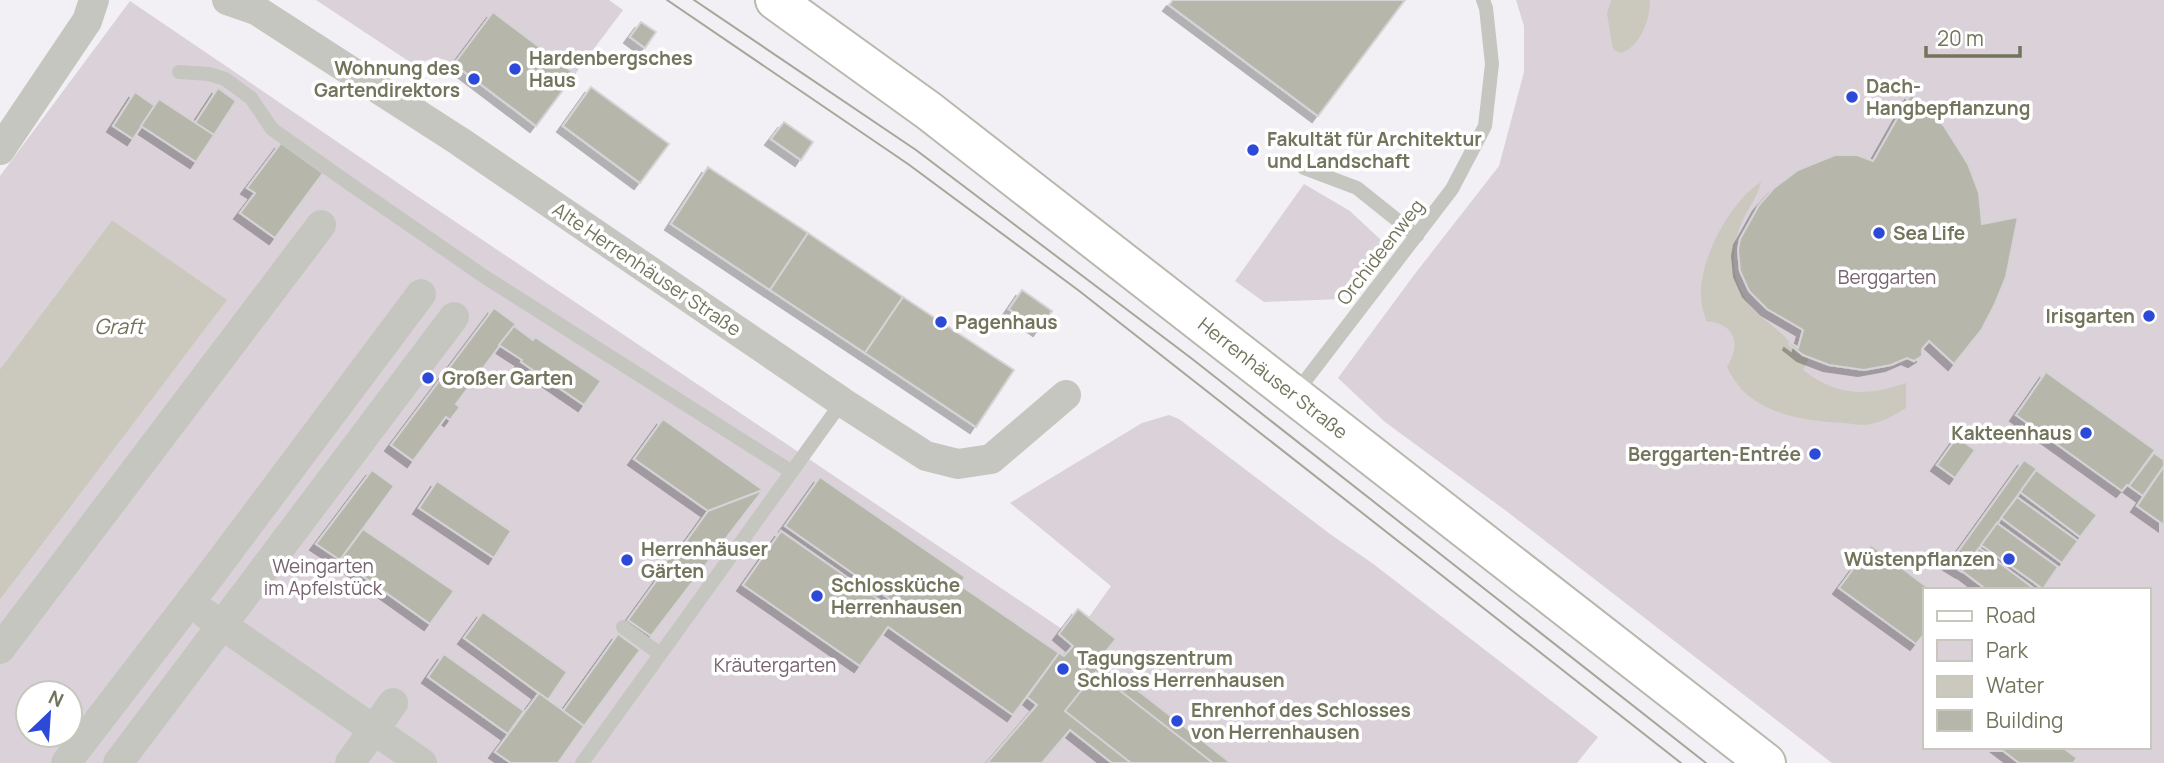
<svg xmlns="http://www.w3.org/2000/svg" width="2164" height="763" font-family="Manrope,sans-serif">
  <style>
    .green { fill: #dad1d9; fill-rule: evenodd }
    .water { fill: #cbc9be }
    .building { fill: #b6b6ab; stroke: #d4d3d5; stroke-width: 2; filter: url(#shadow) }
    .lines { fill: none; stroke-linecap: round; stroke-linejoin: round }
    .secondary-casing { stroke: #b8b8af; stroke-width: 42 }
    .lane { stroke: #c5c6bf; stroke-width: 14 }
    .street { stroke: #c5c6bf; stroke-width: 30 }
    .secondary { stroke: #fff; stroke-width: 38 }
    .tram { stroke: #a6a69a; stroke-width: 2 }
    .poi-dot { fill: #2c4ad7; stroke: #fff; stroke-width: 2.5 }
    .labels { text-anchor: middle; stroke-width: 7; stroke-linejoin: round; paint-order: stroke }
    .poi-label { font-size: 19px; font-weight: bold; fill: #73745c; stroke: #fff; text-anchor: start }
    .street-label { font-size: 19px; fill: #73745c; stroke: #fff }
    .park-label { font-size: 19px; fill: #77636f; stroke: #fff }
    .water-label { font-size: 21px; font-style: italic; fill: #76725b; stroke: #fff }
  </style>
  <defs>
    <filter id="shadow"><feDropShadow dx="-6" dy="6" stdDeviation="0" flood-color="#0004"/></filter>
  </defs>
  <rect width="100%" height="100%" fill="#f2f0f4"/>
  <!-- green -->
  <g class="green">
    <path d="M316 0H609L623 10 575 74 494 13 454 64C440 56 430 57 416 66Z"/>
    <path d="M1516 0H2164V763H2073L2077 758 2062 747H2148V590H1924V747H1998L2019 763H1832L1509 513 1385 422 1338 378 1414 275 1499 166 1524 72V26Z"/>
    <path d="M130 1 420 198 1062 629 1089 617 1111 586 1010 503 1142 423 1169 415 1179 419 1330 534 1372 563 1598 737 1577 763H0V600L226 301 112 220 0 369V176ZM28 693H70V735H28Z"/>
    <path d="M1304 184 1350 211 1383 242 1340 299 1264 302 1235 281Z"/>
  </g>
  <!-- water -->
  <g class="water">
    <path d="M1611 0H1650C1650 19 1641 46 1621 53L1614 50 1612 45 1607 13Z"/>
    <path d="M1761 182C1758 196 1748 208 1742 222 1728 254 1731 287 1757 313 1768 323 1780 331 1790 342L1789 345 1809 358 1803 370C1837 396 1866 397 1906 383V408C1895 415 1884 421 1871 424 1863 426 1853 424 1844 423 1809 421 1768 416 1742 390 1736 383 1731 375 1727 367 1741 344 1736 324 1706 321 1705 316 1703 311 1702 306 1694 267 1729 202 1761 182Z"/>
    <path d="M112 220 227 300 0 600V369Z"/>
  </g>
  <!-- building -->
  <g class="building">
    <path d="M1173 0H1405L1318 116 1169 5Z"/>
    <path d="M493 12 575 74 536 126 454 64Z"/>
    <path d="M641 22 656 32 645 48 630 37Z"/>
    <path d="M591 87 669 144 640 183 563 126Z"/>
    <path d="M218 88 236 101 214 135 195 123Z"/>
    <path d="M135 92 155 106 133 139 113 126Z"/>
    <path d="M1911 94 1944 126 1968 164 1979 193 1982 224 2018 217 2006 277 1995 304 1982 329 1954 364 1929 341 1922 349V356L1914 361 1907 358 1891 365 1864 370 1829 365 1803 355 1789 344 1790 342 1798 348 1803 330 1767 309 1749 291 1740 271 1738 250 1740 239 1759 205 1774 188 1798 170 1835 155H1857L1873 161Z"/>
    <path d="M159 99 214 135 196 162 141 126Z"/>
    <path d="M784 122 813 142 801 160 771 139Z"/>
    <path d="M281 143 323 173 275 238 240 213 255 193 247 188Z"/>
    <path d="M708 167 808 233 770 290 671 224Z"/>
    <path d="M808 233 903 297 865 353 770 290Z"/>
    <path d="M1022 290 1052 311 1039 330 1009 309Z"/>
    <path d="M903 297 1014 370 976 427 865 353Z"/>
    <path d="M494 308 516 324 456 404 460 407 450 420 446 417 413 461 391 445Z"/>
    <path d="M514 326 533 340 535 337 601 381 584 405 521 362 522 360 499 345Z"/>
    <path d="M2046 372 2155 450 2129 486 2127 485 2122 491 2016 415Z"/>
    <path d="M663 419 763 490 708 511 634 459Z"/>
    <path d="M1957 437 1975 450 1955 478 1937 465Z"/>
    <path d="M2154 453 2164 460V466L2143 496 2129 486Z"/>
    <path d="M2024 460 2037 469 1962 572 1949 564Z"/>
    <path d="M2164 466V525L2137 506Z"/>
    <path d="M372 470 394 486 340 560 316 544Z"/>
    <path d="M2036 470 2097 515 2080 537 2020 492Z"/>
    <path d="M820 477 965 577 960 585 1059 653 1013 715 888 627 860 666 743 585 781 531 898 613 901 607 785 526Z"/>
    <path d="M437 481 511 531 494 558 419 508Z"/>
    <path d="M763 490 651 636 628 620 665 569 662 567 670 556 674 558 708 511Z"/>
    <path d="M2017 497 2078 541 2062 563 2001 518Z"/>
    <path d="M1997 523 2058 567 2043 589 1981 545Z"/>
    <path d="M363 529 454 591 430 624 340 560Z"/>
    <path d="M1871 545 1931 590H1924V634L1916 644 1839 588Z"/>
    <path d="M1979 548 2036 590H1987L1962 571Z"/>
    <path d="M1078 609 1116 639 1099 660 1231 763H1112L1070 730 1042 763H987L1037 705 1027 697 1059 653 1064 656 1073 646 1059 634Z"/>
    <path d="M483 612 567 672 548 700 464 638Z"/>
    <path d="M618 634 640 650 584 726 563 711Z"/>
    <path d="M444 654 524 711 508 734 428 677Z"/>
    <path d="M1096 672 1213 763H1131L1065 711Z"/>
    <path d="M539 693 584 726 558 763H511L495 752Z"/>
    <path d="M1998 747H2062L2077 758 2073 763H2019Z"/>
  </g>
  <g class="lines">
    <!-- secondary casing -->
    <g class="secondary-casing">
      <path id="secondary" d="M775 0 929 111 1766 763"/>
    </g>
    <!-- lane -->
    <g class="lane">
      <path d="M179 72 209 74 225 79 251 98 272 129 350 184 485 277 792 472"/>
      <path d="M1304 168 1357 188 1417 236"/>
      <path d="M1295 394 1452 189 1485 126 1492 64 1486 8 1483 0"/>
      <path d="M623 627 660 654"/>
      <path d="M582 763 842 402"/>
    </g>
    <!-- street -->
    <g class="street">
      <path d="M227 0 256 10 459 141 842 402 926 456 958 464 991 459 1066 395"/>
      <path d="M0 150 87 21 94 0"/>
      <path d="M206 614 422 763"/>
      <path d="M0 649 321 225"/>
      <path d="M66 763 209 577 421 294"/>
      <path d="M118 763 454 317"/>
      <path d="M350 763 393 703"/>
    </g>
    <!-- secondary -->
    <use href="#secondary" class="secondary"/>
    <!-- tram -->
    <g class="tram">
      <path d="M667 0 908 164 1078 290 1681 763"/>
      <path d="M694 0 916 150 1191 358 1706 763"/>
    </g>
  </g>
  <!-- markers -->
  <g class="poi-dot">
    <circle cx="515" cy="69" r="7"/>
    <circle cx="474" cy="79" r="7"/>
    <circle cx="1852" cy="97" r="7"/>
    <circle cx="1253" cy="150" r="7"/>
    <circle cx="1879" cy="233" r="7"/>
    <circle cx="2149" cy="316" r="7"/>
    <circle cx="941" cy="322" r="7"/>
    <circle cx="428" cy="378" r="7"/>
    <circle cx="2086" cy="433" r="7"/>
    <circle cx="1815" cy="454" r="7"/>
    <circle cx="2009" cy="559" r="7"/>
    <circle cx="627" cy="560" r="7"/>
    <circle cx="817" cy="596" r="7"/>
    <circle cx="1063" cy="669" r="7"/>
    <circle cx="1177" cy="721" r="7"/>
  </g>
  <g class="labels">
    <!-- poi labels -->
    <g class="poi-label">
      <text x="529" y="65">Hardenbergsches<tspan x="529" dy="22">Haus</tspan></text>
      <text x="460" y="75" text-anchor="end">Wohnung des<tspan x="460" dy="22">Gartendirektors</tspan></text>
      <text x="1866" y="93">Dach-<tspan x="1866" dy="22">Hangbepflanzung</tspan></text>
      <text x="1267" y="146">Fakultät für Architektur<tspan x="1267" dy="22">und Landschaft</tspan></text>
      <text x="1893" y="240">Sea Life</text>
      <text x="2135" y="323" text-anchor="end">Irisgarten</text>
      <text x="955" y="329">Pagenhaus</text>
      <text x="442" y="385">Großer Garten</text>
      <text x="2072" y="440" text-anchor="end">Kakteenhaus</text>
      <text x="1801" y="461" text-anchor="end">Berggarten-Entrée</text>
      <text x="641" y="556">Herrenhäuser<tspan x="641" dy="22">Gärten</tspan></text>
      <text x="1995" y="566" text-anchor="end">Wüstenpflanzen</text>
      <text x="831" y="592">Schlossküche<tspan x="831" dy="22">Herrenhausen</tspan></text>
      <text x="1077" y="665">Tagungszentrum<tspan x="1077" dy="22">Schloss Herrenhausen</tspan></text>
      <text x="1191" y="717">Ehrenhof des Schlosses<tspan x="1191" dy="22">von Herrenhausen</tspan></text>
    </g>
    <!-- street labels -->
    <g class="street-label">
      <text transform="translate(1380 252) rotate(-52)" y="7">Orchideenweg</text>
      <text transform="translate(647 269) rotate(34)" y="7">Alte Herrenhäuser Straße</text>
      <text transform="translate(1273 378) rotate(38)" y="7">Herrenhäuser Straße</text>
    </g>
    <!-- park labels -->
    <g class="park-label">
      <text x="1887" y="284">Berggarten</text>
      <text x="323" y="573">Weingarten<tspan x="323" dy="22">im Apfelstück</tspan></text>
      <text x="775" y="672">Kräutergarten</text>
    </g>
    <!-- water labels -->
    <g class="water-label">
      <text x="119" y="334">Graft</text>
    </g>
  </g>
  <!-- legend -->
  <rect x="1923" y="588" width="228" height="161" fill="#ffffff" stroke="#c7c7be" stroke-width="2"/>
  <rect x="1937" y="611" width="35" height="10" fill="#ffffff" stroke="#c7c7be" stroke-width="2"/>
  <text x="1986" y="623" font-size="21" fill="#73745c">Road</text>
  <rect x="1937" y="640" width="35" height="21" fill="#dad1d9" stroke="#c7c7be" stroke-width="2"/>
  <text x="1986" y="658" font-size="21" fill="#73745c">Park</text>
  <rect x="1937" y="676" width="35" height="21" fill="#cbc9be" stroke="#c7c7be" stroke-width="2"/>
  <text x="1986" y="693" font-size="21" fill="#73745c">Water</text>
  <rect x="1937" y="710" width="35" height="21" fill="#b6b6ab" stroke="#c7c7be" stroke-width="2"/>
  <text x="1986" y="728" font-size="21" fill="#73745c">Building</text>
  <!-- north arrow -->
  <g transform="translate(49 714) rotate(25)"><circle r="33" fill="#ffffff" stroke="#c7c7be" stroke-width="2"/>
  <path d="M0-5L12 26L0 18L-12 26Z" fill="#2c4ad7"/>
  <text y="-10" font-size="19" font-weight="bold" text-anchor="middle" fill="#73745c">N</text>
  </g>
  <!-- scale -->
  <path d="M1926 46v10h94v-10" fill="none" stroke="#73745c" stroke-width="3.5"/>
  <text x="1937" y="46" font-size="21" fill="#73745c" stroke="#ffffff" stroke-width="5" paint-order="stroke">20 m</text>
</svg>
